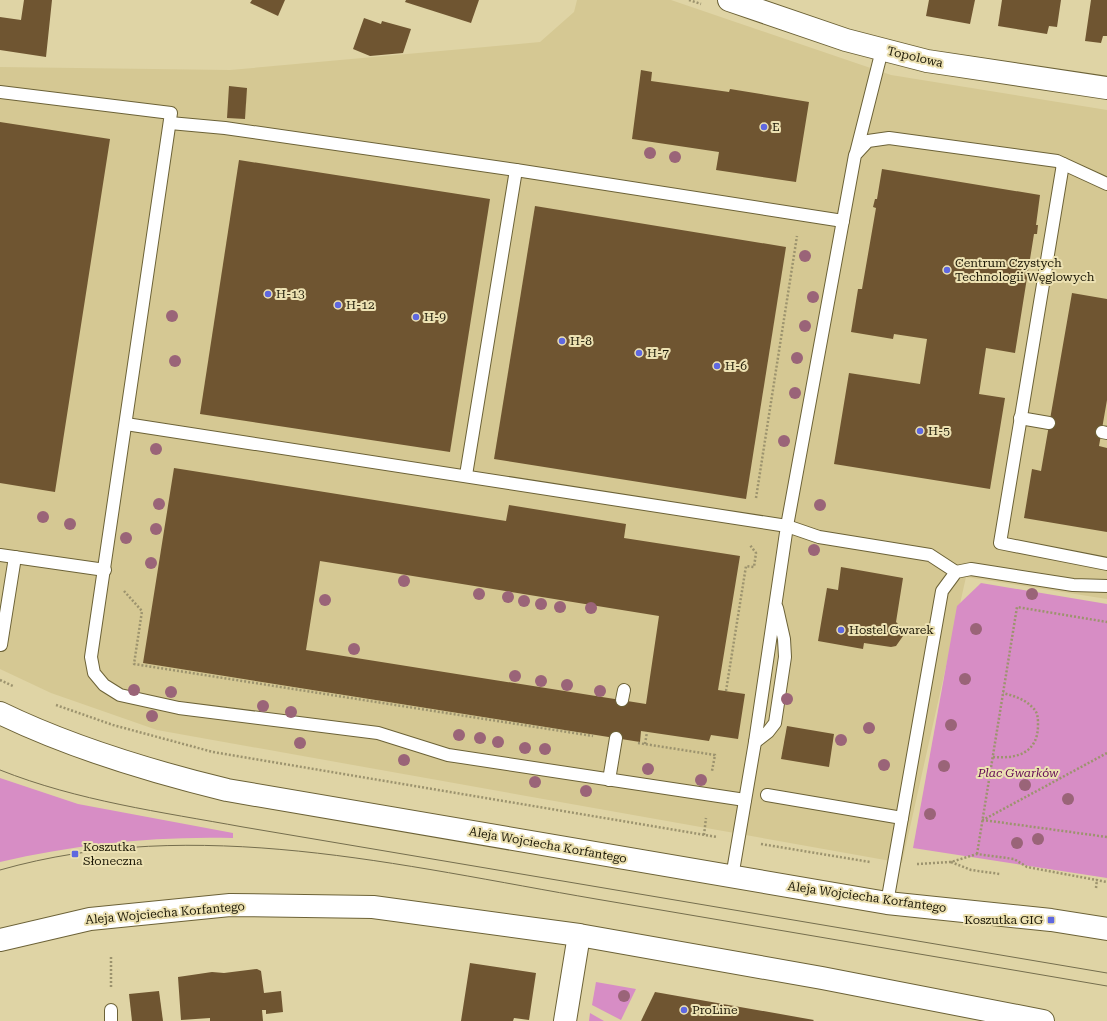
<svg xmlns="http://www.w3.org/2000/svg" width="1107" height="1021" font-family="'Roboto Serif',serif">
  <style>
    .built { fill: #d5c893 }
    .green { fill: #d78dc5 }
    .building { fill: #6f5531; fill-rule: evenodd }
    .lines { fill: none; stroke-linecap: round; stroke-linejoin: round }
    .lane-casing { stroke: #6c6237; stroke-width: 14 }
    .street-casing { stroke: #6c6237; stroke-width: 24 }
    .secondary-casing { stroke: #6c6237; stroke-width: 24 }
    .path { stroke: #9c936e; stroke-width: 2.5; stroke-dasharray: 2 2; stroke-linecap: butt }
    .lane { stroke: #fff; stroke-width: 12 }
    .street { stroke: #fff; stroke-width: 22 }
    .secondary { stroke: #fff; stroke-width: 22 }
    .tram { stroke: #756e4e; stroke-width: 1 }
    .tree { fill: #9a6478 }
    .poi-dot { fill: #5f68e0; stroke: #ece1b2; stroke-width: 1.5 }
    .labels { text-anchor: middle; stroke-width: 4; stroke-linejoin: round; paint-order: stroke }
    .street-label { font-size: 12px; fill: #1d1907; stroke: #ece1b2 }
    .poi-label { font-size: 12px; fill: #1d1907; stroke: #ece1b2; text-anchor: start }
    .park-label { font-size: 12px; font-style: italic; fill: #620954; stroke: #ece1b2 }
  </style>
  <rect width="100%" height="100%" fill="#dfd4a5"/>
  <!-- built -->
  <path class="built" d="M577 0H671L891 75 1107 110V599L966 577 902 863 157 730 51 693 0 669V67L230 70 540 42 574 12Z"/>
  <!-- green -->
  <g class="green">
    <path d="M981 583 1107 604V878L913 848 957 606Z"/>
    <path d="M0 778 78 804 233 833V838C154 836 77 844 0 862Z"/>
    <path d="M596 982 636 989 621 1020 592 1005Z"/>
    <path d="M590 1013 604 1021H589Z"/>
  </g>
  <!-- building -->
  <g class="building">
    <path d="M24 0H52L46 57 0 50V17L21 20Z"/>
    <path d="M252 0H285L278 16 250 3Z"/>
    <path d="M406 0H479L471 23 405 2Z"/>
    <path d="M929 0H975L970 24 926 16Z"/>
    <path d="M1002 0H1061L1057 27 1049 26 1047 34 998 26Z"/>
    <path d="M1091 0H1107V36H1103L1101 43 1085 41Z"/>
    <path d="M364 18 381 24 382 21 411 29 403 53 370 56 353 49Z"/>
    <path d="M641 70 652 72 651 81 729 92 730 89 809 102 796 182 716 170 719 152 632 139Z"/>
    <path d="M229 86 247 88 245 119 227 118Z"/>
    <path d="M0 122 110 139 55 492 0 483Z"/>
    <path d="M239 160 490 199 450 452 200 414Z"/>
    <path d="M882 169 1040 195 1036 225H1038L1037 234H1034L1015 353 986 348 979 394 1005 398 990 489 834 464 849 373 920 384 927 339 894 334 893 339 851 332 858 289H862L876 208 873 207 875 199H877Z"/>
    <path d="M535 206 786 247 746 499 494 459Z"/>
    <path d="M1072 293 1107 299V400L1099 446 1107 448V532L1024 518 1032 469 1041 471Z"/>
    <path d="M174 468 506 521 509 505 626 524 624 538 740 556 718 690 745 694 738 739 711 735 709 741 641 731 640 742 143 663ZM320 561 659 616 646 704 306 650Z"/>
    <path d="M841 567 903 578 896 622 901 627 903 636 896 646 891 647 864 643 863 649 818 641 827 588 838 590Z"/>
    <path d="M787 726 834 734 829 767 781 759Z"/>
    <path d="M470 963 536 973 529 1020 514 1018 513 1021H461Z"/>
    <path d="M257 969 261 971 264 993 281 991 283 1012 266 1014V1010H262L263 1021H210V1018L181 1020 178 977 212 972 224 973Z"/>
    <path d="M159 991 163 1021H132L129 994Z"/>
    <path d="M655 992 814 1020 813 1021H641Z"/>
  </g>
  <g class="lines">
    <!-- lane casing -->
    <g class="lane-casing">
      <g id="lane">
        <path d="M0 92 171 113 91 657 94 673 104 685 120 695 179 708 378 733 448 755 745 800"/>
        <path d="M170 123 225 128 516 170 843 221"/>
        <path d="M856 153 882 50"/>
        <path d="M1063 164 1000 543 1107 564"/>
        <path d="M1020 418 1049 423"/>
        <path d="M126 424 787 526 755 742 732 877"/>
        <path d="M1102 432 1107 433"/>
        <path d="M466 475 516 170"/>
        <path d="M0 555 105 570"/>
        <path d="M956 572 930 555 819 537 787 526 855 155 868 141 889 138 1057 161 1107 184"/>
        <path d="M1 645 15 557"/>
        <path d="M622 700 624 690"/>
        <path d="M755 742 768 732 775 723 785 657 784 639 777 608"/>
        <path d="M609 780 616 738"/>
        <path d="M767 795 902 818"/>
        <path d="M887 903 942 591 956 572 971 569 1073 585 1107 586"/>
        <path d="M111 1021V1010"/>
      </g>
    </g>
    <!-- street casing -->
    <g class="street-casing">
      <g id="street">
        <path d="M729 0 846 40 927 61 1107 88"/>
        <path d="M565 1021 579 935"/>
      </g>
    </g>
    <!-- secondary casing -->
    <g class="secondary-casing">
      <g id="secondary">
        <path d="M0 713C72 748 149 771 227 790L887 903 1051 920 1107 929"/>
        <path d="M0 940 90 919 230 905 373 907 579 935 822 978 1043 1021"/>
      </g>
    </g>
    <!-- path -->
    <g class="path">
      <path d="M689 0 701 4"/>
      <path d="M756 498 797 236"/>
      <path d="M124 591 142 611 134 664 593 736"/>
      <path d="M0 680 13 686"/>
      <path d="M726 691 746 566 754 567 756 553 750 545"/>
      <path d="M56 705 113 725 213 752 717 837"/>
      <path d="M638 743 715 755 712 771"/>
      <path d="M645 744 647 732"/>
      <path d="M1107 753 983 820 1107 837"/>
      <path d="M993 757C1017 759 1038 753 1038 725 1038 719 1038 712 1033 708 1025 699 1014 696 1003 693"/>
      <path d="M704 835 706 818"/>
      <path d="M761 844 870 862"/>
      <path d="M977 854 1017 607 1107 622"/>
      <path d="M951 862 971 870 1000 874"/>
      <path d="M917 864 951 862 977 854 1014 859 1027 867 1107 882"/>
      <path d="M1096 888 1097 879"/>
      <path d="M111 957V988"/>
    </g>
    <!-- lane -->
    <use href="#lane" class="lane"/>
    <!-- street -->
    <use href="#street" class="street"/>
    <!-- secondary -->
    <use href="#secondary" class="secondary"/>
    <!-- tram -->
    <g class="tram">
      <path d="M0 770C78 801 161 812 243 827L1107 973"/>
      <path d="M0 870C196 814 402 866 596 899 767 928 937 957 1107 986"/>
    </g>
  </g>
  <!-- trees -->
  <g class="tree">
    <circle cx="650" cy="153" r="6"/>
    <circle cx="675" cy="157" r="6"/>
    <circle cx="805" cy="256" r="6"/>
    <circle cx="813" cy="297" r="6"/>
    <circle cx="172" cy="316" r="6"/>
    <circle cx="805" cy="326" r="6"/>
    <circle cx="797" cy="358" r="6"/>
    <circle cx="175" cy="361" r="6"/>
    <circle cx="795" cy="393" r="6"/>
    <circle cx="784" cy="441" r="6"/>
    <circle cx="156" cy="449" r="6"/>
    <circle cx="159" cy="504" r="6"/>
    <circle cx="820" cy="505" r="6"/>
    <circle cx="43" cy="517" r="6"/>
    <circle cx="70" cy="524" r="6"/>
    <circle cx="156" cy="529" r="6"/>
    <circle cx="126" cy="538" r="6"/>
    <circle cx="814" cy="550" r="6"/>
    <circle cx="151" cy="563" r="6"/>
    <circle cx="404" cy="581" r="6"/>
    <circle cx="479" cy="594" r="6"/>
    <circle cx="1032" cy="594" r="6"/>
    <circle cx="508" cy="597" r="6"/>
    <circle cx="325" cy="600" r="6"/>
    <circle cx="524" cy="601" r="6"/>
    <circle cx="541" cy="604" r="6"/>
    <circle cx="560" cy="607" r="6"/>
    <circle cx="591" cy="608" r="6"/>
    <circle cx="976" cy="629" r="6"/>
    <circle cx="354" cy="649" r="6"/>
    <circle cx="515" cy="676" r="6"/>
    <circle cx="965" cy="679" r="6"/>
    <circle cx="541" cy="681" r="6"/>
    <circle cx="567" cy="685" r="6"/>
    <circle cx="134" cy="690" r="6"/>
    <circle cx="600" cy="691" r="6"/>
    <circle cx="171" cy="692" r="6"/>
    <circle cx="787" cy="699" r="6"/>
    <circle cx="263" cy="706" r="6"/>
    <circle cx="291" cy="712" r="6"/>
    <circle cx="152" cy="716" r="6"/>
    <circle cx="951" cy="725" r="6"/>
    <circle cx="869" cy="728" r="6"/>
    <circle cx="459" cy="735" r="6"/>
    <circle cx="480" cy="738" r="6"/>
    <circle cx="841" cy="740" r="6"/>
    <circle cx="498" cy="742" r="6"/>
    <circle cx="300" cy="743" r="6"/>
    <circle cx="525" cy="748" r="6"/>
    <circle cx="545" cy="749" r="6"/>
    <circle cx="404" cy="760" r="6"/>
    <circle cx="884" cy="765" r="6"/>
    <circle cx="944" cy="766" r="6"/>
    <circle cx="648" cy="769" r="6"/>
    <circle cx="701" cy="780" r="6"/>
    <circle cx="535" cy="782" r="6"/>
    <circle cx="1025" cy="785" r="6"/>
    <circle cx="586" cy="791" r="6"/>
    <circle cx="1068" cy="799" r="6"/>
    <circle cx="930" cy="814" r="6"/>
    <circle cx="1038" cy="839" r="6"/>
    <circle cx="1017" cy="843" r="6"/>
    <circle cx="624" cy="996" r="6"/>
  </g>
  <!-- markers -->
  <g class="poi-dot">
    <circle cx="764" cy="127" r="4"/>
    <circle cx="947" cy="270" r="4"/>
    <circle cx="268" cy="294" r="4"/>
    <circle cx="338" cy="305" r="4"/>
    <circle cx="416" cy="317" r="4"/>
    <circle cx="562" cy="341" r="4"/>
    <circle cx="639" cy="353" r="4"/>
    <circle cx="717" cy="366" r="4"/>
    <circle cx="920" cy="431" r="4"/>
    <circle cx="841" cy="630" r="4"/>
    <rect x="71" y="850" width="8" height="8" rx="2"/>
    <rect x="1047" y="916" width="8" height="8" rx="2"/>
    <circle cx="684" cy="1010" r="4"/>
  </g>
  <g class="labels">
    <!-- street labels -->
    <g class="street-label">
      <text transform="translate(915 57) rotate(13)" y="4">Topolowa</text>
      <text transform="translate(548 845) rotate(10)" y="4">Aleja Wojciecha Korfantego</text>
      <text transform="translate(867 897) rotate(8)" y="4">Aleja Wojciecha Korfantego</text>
      <text transform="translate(165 913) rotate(-5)" y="4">Aleja Wojciecha Korfantego</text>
    </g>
    <!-- poi labels -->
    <g class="poi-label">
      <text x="772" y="131">E</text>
      <text x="955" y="267">Centrum Czystych<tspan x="955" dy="14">Technologii Węglowych</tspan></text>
      <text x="276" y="298">H-13</text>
      <text x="346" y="309">H-12</text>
      <text x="424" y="321">H-9</text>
      <text x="570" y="345">H-8</text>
      <text x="647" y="357">H-7</text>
      <text x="725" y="370">H-6</text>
      <text x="928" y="435">H-5</text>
      <text x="849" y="634">Hostel Gwarek</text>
      <text x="83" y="851">Koszutka<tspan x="83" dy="14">Słoneczna</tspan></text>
      <text x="1043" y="924" text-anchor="end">Koszutka GIG</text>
      <text x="692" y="1014">ProLine</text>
    </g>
    <!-- park labels -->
    <g class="park-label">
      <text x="1018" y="777">Plac Gwarków</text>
    </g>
  </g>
</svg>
